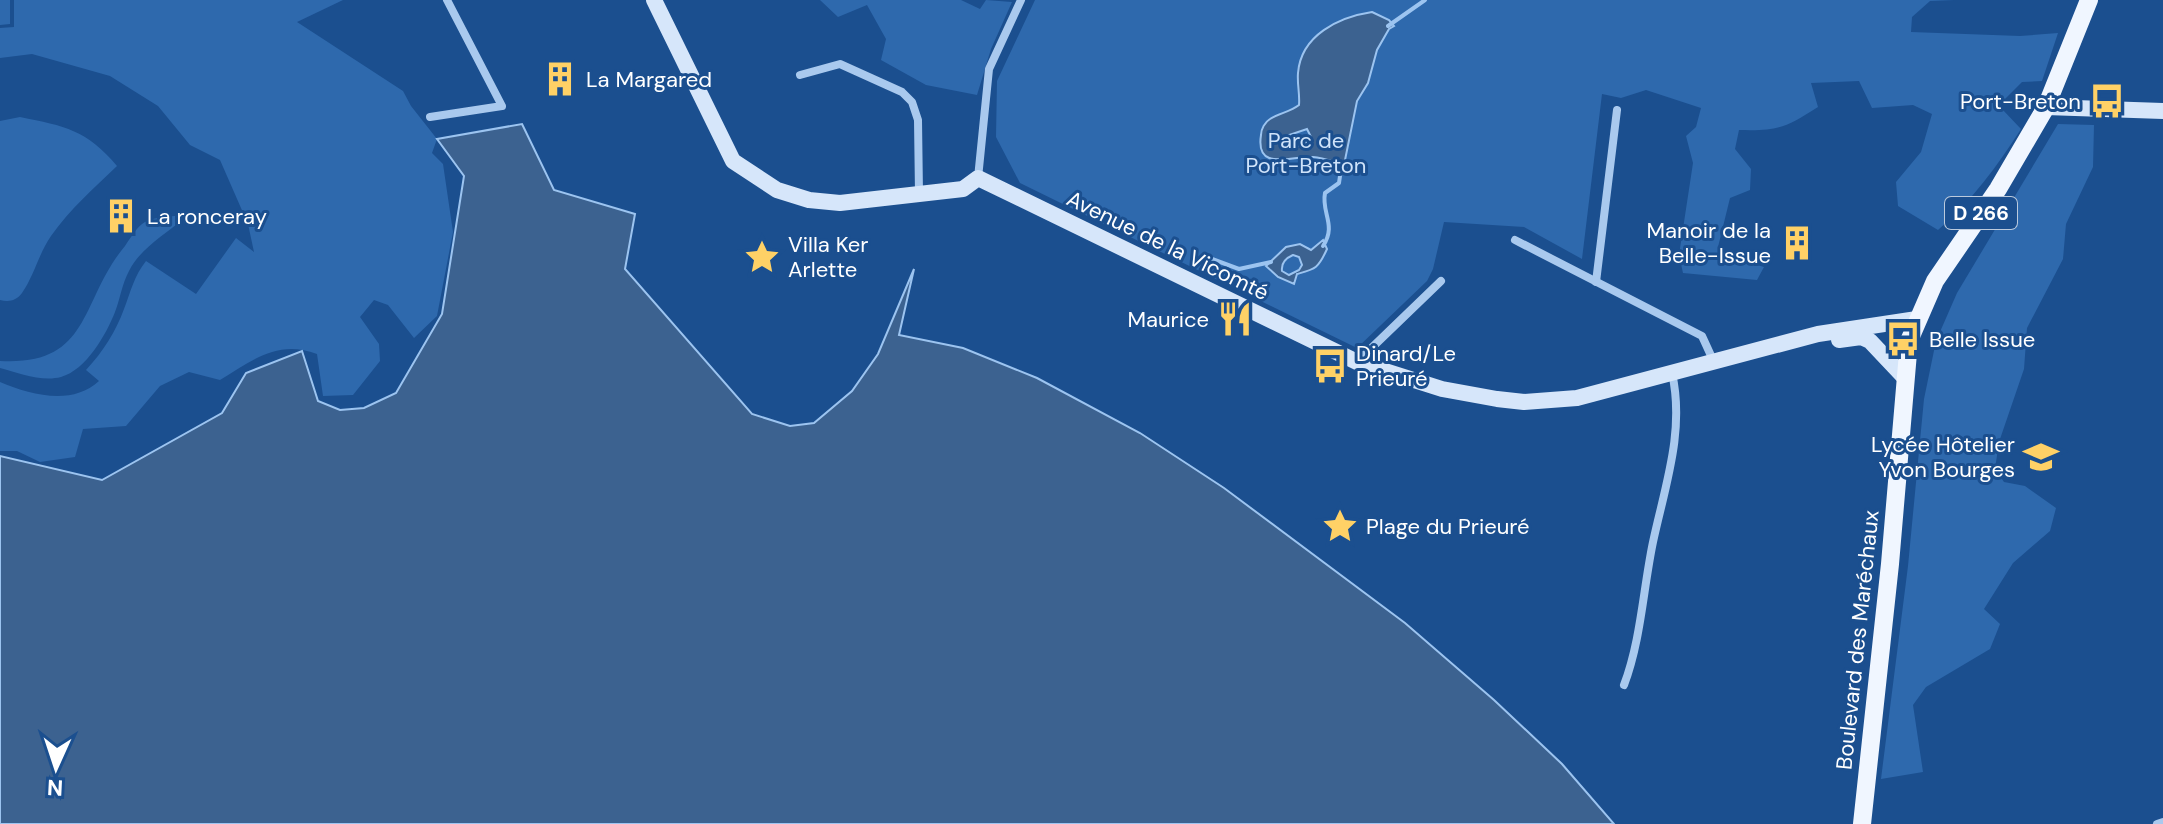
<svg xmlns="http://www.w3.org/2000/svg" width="2163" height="824" font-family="'DM Sans',sans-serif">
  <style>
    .green { fill: #2e69ad }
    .water { fill: #3c6290; stroke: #9cc4f0; stroke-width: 2; fill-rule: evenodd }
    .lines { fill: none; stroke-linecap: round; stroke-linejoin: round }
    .stream { stroke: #9cc4f0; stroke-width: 4 }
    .street { stroke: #a9c9ee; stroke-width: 8 }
    .secondary { stroke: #d6e6fa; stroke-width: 16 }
    .primary { stroke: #f0f6ff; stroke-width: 18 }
    .labels { text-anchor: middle; stroke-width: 6; stroke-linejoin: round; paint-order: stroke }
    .shield { fill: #1b4f8f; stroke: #bbcadd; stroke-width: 2 }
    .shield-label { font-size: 20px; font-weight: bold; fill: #fff }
    .poi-label { font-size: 22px; fill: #fff; stroke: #1b4f8f; text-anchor: start }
    .park-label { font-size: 22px; fill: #cfe3fa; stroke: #1b4f8f }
    .street-label { font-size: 22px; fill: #fff; stroke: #1b4f8f }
  </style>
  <rect width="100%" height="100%" fill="#1b4f8f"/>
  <!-- green -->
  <g class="green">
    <path d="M0 0H10V24L0 25Z"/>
    <path d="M14 0H343L297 22 403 91 411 106 437 139 432 153 443 164 453 232 437 316 414 338 388 305 374 300 360 317 379 344 380 361 353 395 323 396 317 354C278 339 253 360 220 380L189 372 160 386 126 426 83 429 75 457 40 462 17 451H0V382C31 395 72 406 99 381L86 370C103 352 116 331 124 309 131 291 134 276 146 261L196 294 236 238 254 252 248 224 220 160 190 145 158 106 110 76 32 54 0 58V28L14 27Z"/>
    <path d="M820 0H961L980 9 986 0 1012 2 991 49 977 95 926 85 881 60 886 39 867 5 838 17Z"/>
    <path d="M1035 0H1954L1930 1 1912 17 1911 32 2020 36 2058 33 2042 81 2022 82 2006 98 2002 109 2021 129C1998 165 1971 202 1938 230L1898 206 1896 182 1921 152 1932 114 1913 105 1872 108 1859 81 1811 83 1818 107C1785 128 1778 131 1739 130L1735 149 1751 169 1750 190 1730 198 1718 247 1719 254 1764 267 1757 280 1683 273 1679 255 1693 163 1686 136 1696 127 1701 108 1646 90 1621 98 1602 94 1582 259 1524 227 1444 222 1433 269 1427 281 1357 348 1020 183 996 137 997 81Z"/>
    <path d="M20 117C65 126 87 130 117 166 94 188 70 209 51 236 39 253 34 276 22 293 16 301 9 302 0 300V121Z"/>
    <path d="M2058 124 2094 125 2093 167 2066 224 2063 259 2027 328 2024 369 1999 442 1995 469 2004 482 2025 486 2056 508 2050 531 2013 563 1984 609 2000 624 1990 649 1926 687 1913 705 1923 772 1881 779 1908 566 1924 399 1936 341 1957 293Z"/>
    <path d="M181 215 182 220C164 235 139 250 129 271 122 284 120 299 115 312 106 335 86 370 61 377 42 382 18 373 0 368V361C92 366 79 301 125 246 130 239 137 226 145 222 154 217 171 217 181 215Z"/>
  </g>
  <!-- water -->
  <g class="water">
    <path d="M1372 12 1389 20 1394 26 1389 29 1377 50 1368 83 1357 101 1344 165C1333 162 1324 158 1313 157 1293 155 1255 173 1261 135 1261 129 1265 122 1270 119 1279 113 1290 112 1299 105 1300 94 1297 84 1298 73 1301 35 1339 17 1372 12ZM1307 129 1311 137C1306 145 1293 149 1285 144L1289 135Z"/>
    <path d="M522 124 554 190 635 214 625 269 752 414 790 426 814 423 852 391 878 354 914 269 899 335 963 348 1037 378 1140 433 1224 488 1405 623 1494 700 1562 764 1614 824H0V456L102 480 222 413 246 373 302 351 318 401 340 410 364 408 396 393 442 314 464 176 437 139Z"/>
    <path d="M1323 240 1327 249C1318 269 1315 269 1297 274L1294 284 1278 277 1266 266 1286 247 1300 244 1311 250ZM1293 255 1299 257 1302 265 1299 270 1289 275 1282 271C1281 263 1286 258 1293 255Z"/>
  </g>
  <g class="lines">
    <!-- stream -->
    <g class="stream">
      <path d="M1388 26 1425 0"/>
      <path d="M1323 246C1337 225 1321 213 1325 193L1339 183 1342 162"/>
      <path d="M1202 268 1212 259 1239 269 1271 262"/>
    </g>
    <!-- street -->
    <g class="street">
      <path d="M800 75 840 64 902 92 912 102 918 120 919 194"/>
      <path d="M430 117 502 106 447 0"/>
      <path d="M978 178 989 69 1021 0"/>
      <path d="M1515 240 1702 336 1713 360"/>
      <path d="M1596 282 1617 110"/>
      <path d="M1358 361 1441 281"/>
      <path d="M1624 685C1641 640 1643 590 1653 542 1665 486 1685 431 1672 373"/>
      <path d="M2157 824 2163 822"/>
    </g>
    <!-- secondary -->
    <g class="secondary">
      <path d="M654 0 733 161 777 190 809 200 840 203 963 189 978 178 1357 362 1442 389 1497 399 1524 402 1577 398 1818 334 1917 319"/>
      <path d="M2046 107 2163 111"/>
      <path d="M1839 340 1861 337 1870 341 1904 377"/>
    </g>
    <!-- primary -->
    <path class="primary" d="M1862 824 1890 564 1909 341 1935 281 1998 189 2046 107 2089 0"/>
  </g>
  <!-- icons -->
  <defs>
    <g id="building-bare" transform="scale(2.76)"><path d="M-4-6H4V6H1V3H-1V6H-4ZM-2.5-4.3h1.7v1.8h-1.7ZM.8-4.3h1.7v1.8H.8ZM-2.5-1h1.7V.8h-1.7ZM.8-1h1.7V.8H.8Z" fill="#ffd166" stroke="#1b4f8f" stroke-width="2.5" paint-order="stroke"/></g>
    <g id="bus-bare" transform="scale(2.76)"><path d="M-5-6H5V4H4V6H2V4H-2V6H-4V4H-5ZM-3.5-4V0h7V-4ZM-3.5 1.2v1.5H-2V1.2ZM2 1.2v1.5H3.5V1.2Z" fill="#ffd166" stroke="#1b4f8f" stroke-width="2.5" paint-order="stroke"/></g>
    <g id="sight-bare" transform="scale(2.76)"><path d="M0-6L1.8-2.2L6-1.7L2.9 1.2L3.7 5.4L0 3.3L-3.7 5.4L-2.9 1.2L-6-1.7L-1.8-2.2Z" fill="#ffd166" stroke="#1b4f8f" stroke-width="2.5" paint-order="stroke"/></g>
    <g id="restaurant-bare" transform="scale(2.76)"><path d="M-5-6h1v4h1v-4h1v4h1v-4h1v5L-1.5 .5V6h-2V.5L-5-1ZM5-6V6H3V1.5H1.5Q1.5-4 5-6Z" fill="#ffd166" stroke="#1b4f8f" stroke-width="2.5" paint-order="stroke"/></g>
    <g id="school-bare" transform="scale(2.76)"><path d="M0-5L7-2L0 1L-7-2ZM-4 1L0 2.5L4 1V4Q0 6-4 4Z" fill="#ffd166" stroke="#1b4f8f" stroke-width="2.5" paint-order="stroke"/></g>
  </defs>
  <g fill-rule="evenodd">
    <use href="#building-bare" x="560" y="79"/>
    <use href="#bus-bare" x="2107" y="101"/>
    <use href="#building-bare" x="121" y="216"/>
    <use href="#building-bare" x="1797" y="243"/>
    <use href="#sight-bare" x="762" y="257"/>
    <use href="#restaurant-bare" x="1235" y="319"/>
    <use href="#bus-bare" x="1903" y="339"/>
    <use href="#bus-bare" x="1330" y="366"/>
    <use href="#school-bare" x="2041" y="457"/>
    <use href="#sight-bare" x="1340" y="526"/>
  </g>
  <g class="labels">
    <!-- shield labels -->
    <rect class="shield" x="1945" y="197" width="72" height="32" rx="6"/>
    <g class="shield-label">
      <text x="1981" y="220">D 266</text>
    </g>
    <!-- poi labels -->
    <g class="poi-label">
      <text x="586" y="87">La Margared</text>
      <text x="2081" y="109" text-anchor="end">Port-Breton</text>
      <text x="147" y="224">La ronceray</text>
      <text x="1771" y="238" text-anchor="end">Manoir de la<tspan x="1771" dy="25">Belle-Issue</tspan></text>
      <text x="788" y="252">Villa Ker<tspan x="788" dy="25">Arlette</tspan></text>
      <text x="1209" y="327" text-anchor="end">Maurice</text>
      <text x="1929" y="347">Belle Issue</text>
      <text x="1356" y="361">Dinard/Le<tspan x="1356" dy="25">Prieuré</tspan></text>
      <text x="2015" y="452" text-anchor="end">Lycée Hôtelier<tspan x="2015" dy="25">Yvon Bourges</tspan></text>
      <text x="1366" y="534">Plage du Prieuré</text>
    </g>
    <!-- park labels -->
    <g class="park-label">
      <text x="1306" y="148">Parc de<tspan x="1306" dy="25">Port-Breton</tspan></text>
    </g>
    <!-- street labels -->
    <g class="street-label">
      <text transform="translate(1168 245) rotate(26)" y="8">Avenue de la Vicomté</text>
      <text transform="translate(1857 640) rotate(-84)" y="8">Boulevard des Maréchaux</text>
    </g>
  </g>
  <!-- north arrow -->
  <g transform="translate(56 768) rotate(183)" stroke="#1b4f8f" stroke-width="6" paint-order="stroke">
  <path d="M0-6L14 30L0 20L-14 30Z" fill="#ffffff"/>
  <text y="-12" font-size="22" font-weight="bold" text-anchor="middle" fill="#ffffff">N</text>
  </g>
</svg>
